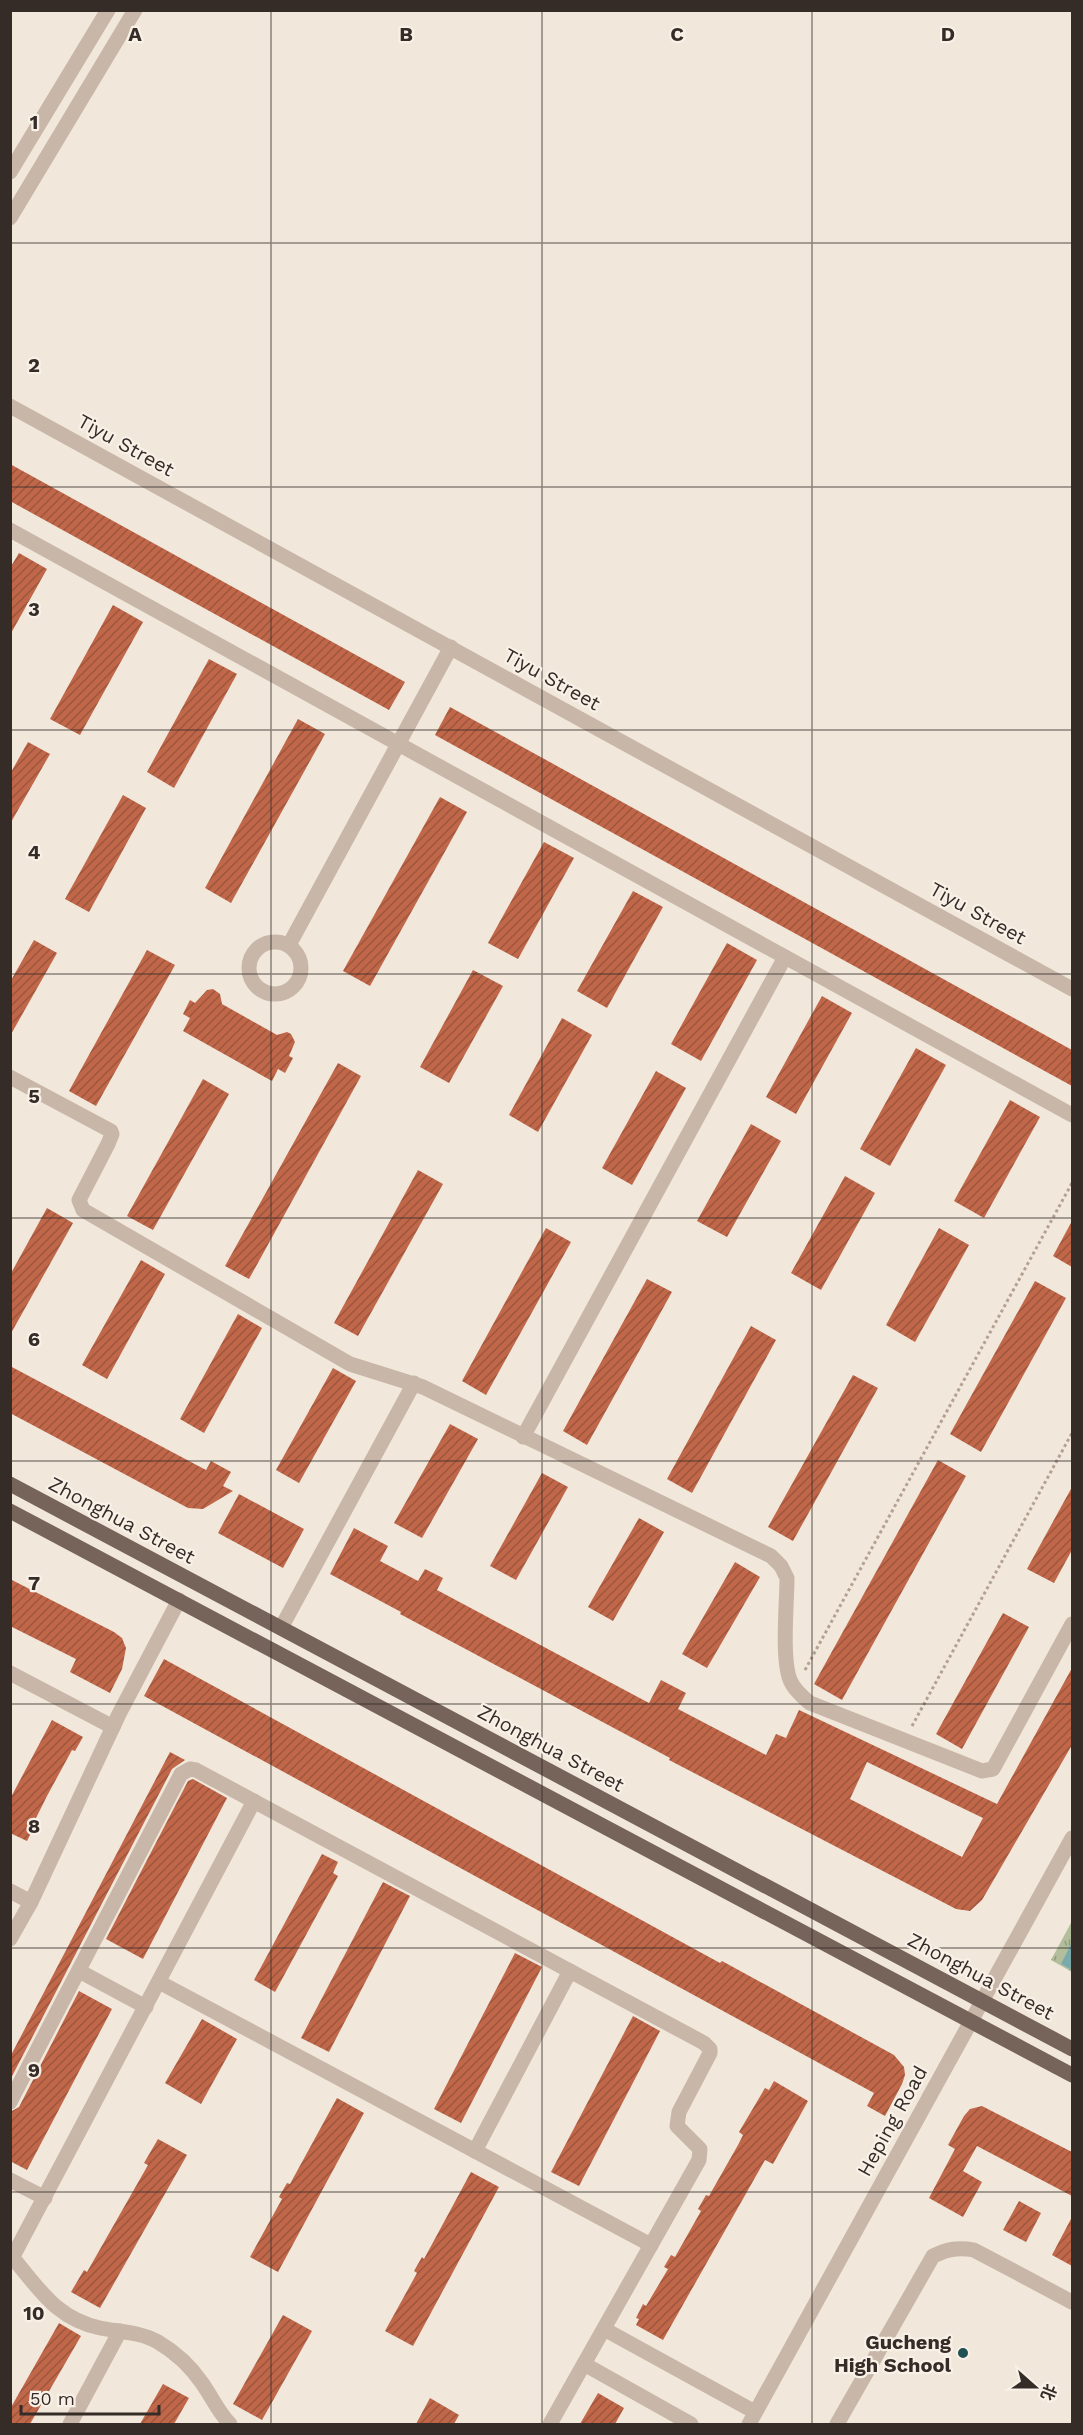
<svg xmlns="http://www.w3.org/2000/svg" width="1083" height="2435" font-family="'Work Sans','Noto Sans SC',sans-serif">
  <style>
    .park { fill: url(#park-tufts) }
    .water { fill: #7baaac }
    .building { fill: url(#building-hatch); fill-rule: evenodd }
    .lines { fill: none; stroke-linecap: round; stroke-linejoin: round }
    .path { stroke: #b4a192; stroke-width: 3; stroke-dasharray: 3 3; stroke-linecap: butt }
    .minor { stroke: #c8b7a8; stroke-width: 15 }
    .major { stroke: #766359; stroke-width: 15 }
    .grid { fill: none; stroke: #352c28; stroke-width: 1.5; stroke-opacity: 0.55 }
    .poi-dot { fill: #1f5155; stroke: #f9f1e7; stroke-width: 2 }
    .labels { text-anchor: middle; stroke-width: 4.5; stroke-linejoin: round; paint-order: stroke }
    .street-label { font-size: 20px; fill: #352c28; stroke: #f9f1e7 }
    .poi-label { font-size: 20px; font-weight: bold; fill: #352c28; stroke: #f9f1e7; text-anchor: end }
    .grid-label { font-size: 20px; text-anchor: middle; font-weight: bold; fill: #352c28; stroke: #f9f1e7; stroke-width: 4.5; stroke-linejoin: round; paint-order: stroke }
  </style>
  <defs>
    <pattern id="park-tufts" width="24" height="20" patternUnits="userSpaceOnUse" patternTransform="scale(1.5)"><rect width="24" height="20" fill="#b3bf9c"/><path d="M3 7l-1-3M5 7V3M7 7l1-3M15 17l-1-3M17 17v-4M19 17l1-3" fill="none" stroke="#929b7f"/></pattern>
    <pattern id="building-hatch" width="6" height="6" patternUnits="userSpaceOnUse" patternTransform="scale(1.5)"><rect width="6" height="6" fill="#c16749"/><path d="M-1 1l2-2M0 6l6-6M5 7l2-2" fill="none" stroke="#9e553d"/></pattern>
  </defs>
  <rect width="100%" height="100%" fill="#f1e7db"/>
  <!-- park -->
  <path class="park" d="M1072 1921V1972L1051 1960Z"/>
  <!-- water -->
  <path class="water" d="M1072 1942V1970L1061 1964Z"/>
  <!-- building -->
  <g class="building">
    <path d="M10 464 405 682 389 710 10 501Z"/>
    <path d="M19 553 47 569 10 635V568Z"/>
    <path d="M113 605 143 622 80 735 50 719Z"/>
    <path d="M209 659 237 674 174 788 147 772Z"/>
    <path d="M450 707 1072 1050V1086L435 735Z"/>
    <path d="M298 719 325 734 231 903 205 888Z"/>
    <path d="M28 742 50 754 10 824V774Z"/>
    <path d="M123 795 146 808 89 912 65 899Z"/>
    <path d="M440 797 467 812 370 986 343 971Z"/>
    <path d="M544 842 574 858 518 959 488 943Z"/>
    <path d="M633 891 663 907 607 1008 577 991Z"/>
    <path d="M34 940 57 953 10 1036V982Z"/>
    <path d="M727 943 757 960 701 1061 671 1044Z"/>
    <path d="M147 950 175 965 96 1106 69 1091Z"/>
    <path d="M473 970 503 986 449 1083 420 1067Z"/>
    <path d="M213 989 220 994 222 1004 277 1035 287 1032 291 1034 295 1042 289 1056 293 1058 285 1073 278 1069 272 1081 183 1031 190 1018 183 1014 190 1000 195 1003 207 990Z"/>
    <path d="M822 996 852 1013 796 1114 766 1097Z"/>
    <path d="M562 1018 592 1035 538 1132 509 1115Z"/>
    <path d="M916 1048 946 1065 890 1166 860 1149Z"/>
    <path d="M338 1063 361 1076 249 1279 225 1266Z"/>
    <path d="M656 1071 686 1088 632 1185 602 1168Z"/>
    <path d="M203 1079 229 1094 153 1230 127 1216Z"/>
    <path d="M1010 1100 1040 1117 984 1218 954 1201Z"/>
    <path d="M751 1124 781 1141 727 1237 697 1221Z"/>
    <path d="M418 1170 443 1184 358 1336 334 1323Z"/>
    <path d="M845 1176 875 1193 821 1290 791 1273Z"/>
    <path d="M47 1208 73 1223 10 1335V1275Z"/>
    <path d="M1072 1221V1267L1053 1256Z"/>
    <path d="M546 1228 571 1242 486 1395 462 1381Z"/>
    <path d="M939 1228 969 1245 915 1342 886 1325Z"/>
    <path d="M141 1260 165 1274 107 1379 82 1365Z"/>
    <path d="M647 1279 672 1292 587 1445 563 1431Z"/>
    <path d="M1035 1281 1066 1298 981 1452 950 1434Z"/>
    <path d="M238 1314 262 1328 204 1433 180 1419Z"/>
    <path d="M751 1326 776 1340 692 1493 667 1479Z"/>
    <path d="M10 1366 206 1470 211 1461 231 1472 223 1486 233 1491 203 1509 188 1508 10 1413Z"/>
    <path d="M333 1368 356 1381 299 1483 276 1470Z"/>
    <path d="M853 1375 878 1388 793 1541 768 1527Z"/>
    <path d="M450 1424 478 1439 422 1538 394 1523Z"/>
    <path d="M938 1460 966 1476 842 1700 814 1684Z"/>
    <path d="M542 1473 568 1487 516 1580 490 1566Z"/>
    <path d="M1072 1487V1550L1054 1583 1027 1569Z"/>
    <path d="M239 1494 304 1529 283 1568 218 1533Z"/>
    <path d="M639 1518 664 1532 613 1621 588 1607Z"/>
    <path d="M354 1528 388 1546 380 1561 418 1581 425 1569 443 1578 437 1590 649 1703 661 1680 686 1693 678 1709 766 1755 776 1734 786 1738 799 1710 997 1804 1072 1668V1745L982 1900 970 1911 956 1909 669 1760 670 1758 400 1614 401 1612 330 1574ZM867 1762 983 1818 962 1857 850 1799Z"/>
    <path d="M735 1562 760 1577 707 1668 682 1654Z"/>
    <path d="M10 1579 114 1632 122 1638 126 1648 122 1669 110 1693 70 1672 76 1659 10 1626Z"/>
    <path d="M1003 1613 1029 1627 962 1749 936 1734Z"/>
    <path d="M164 1659 720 1963 722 1961 894 2055 904 2067 905 2075 902 2084 885 2116 867 2106 874 2093 144 1696Z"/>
    <path d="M52 1720 83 1737 75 1751 72 1750 47 1796 32 1826 34 1827 27 1841 10 1833V1799Z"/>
    <path d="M170 1752 185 1760 172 1769 10 2080V2057Z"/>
    <path d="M193 1779 227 1798 143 1959 106 1939 188 1781Z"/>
    <path d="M322 1854 338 1862 333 1873 338 1876 275 1992 254 1980Z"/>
    <path d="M383 1882 410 1896 329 2052 301 2038Z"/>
    <path d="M515 1953 542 1967 461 2123 434 2109Z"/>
    <path d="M79 1991 112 2009 27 2170 10 2161V2112L19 2107Z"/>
    <path d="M633 2016 660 2031 579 2186 551 2172Z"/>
    <path d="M202 2019 237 2039 201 2104 165 2083Z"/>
    <path d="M774 2081 808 2101 773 2164 765 2160 663 2340 636 2325 639 2319 636 2318 643 2304 646 2306 668 2269 664 2267 671 2255 675 2257 701 2211 698 2209 706 2195 709 2196 738 2145 743 2135 739 2132 765 2088 769 2090Z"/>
    <path d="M337 2098 364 2113 278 2272 250 2257 282 2199 279 2197 287 2183 290 2184Z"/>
    <path d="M982 2106 1072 2152V2196L977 2146 963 2171 982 2182 963 2217 929 2198 955 2149 948 2145 964 2116 970 2109Z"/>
    <path d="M158 2139 187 2155 100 2308 71 2292 84 2270 87 2272 148 2165 144 2163Z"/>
    <path d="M471 2172 499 2187 413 2346 385 2331 417 2273 414 2271 422 2257 424 2259Z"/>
    <path d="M1019 2201 1041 2213 1026 2242 1003 2230Z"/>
    <path d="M1072 2217V2266L1052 2255Z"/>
    <path d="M283 2315 312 2331 262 2420 233 2404Z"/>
    <path d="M59 2323 81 2336 30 2424H10V2409Z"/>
    <path d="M163 2384 189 2398 174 2424H140Z"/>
    <path d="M598 2393 624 2408 615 2424H580Z"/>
    <path d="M430 2398 459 2415 454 2424H416Z"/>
  </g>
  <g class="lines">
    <!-- path -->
    <g class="path">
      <path d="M805 1670 1072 1183"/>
      <path d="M912 1726 1072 1433"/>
    </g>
    <!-- minor -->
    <g class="minor">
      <path d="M10 172 108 10"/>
      <path d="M10 218 135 10"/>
      <path d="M10 406 1072 989"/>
      <path d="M10 530 1072 1115"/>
      <circle cx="275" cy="968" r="26"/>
      <path d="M289 945 451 647"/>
      <path d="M10 1077 111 1131 112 1134 108 1144 79 1200 83 1210 350 1364 423 1387 771 1556 781 1566 787 1578C787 1603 781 1662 791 1682 795 1691 803 1697 810 1703L982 1771 993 1769 1072 1624"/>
      <path d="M523 1437 785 957"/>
      <path d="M281 1628 414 1383"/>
      <path d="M10 1673 113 1727"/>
      <path d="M10 1891 31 1902"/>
      <path d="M10 1939 31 1902 119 1714 179 1600"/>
      <path d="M79 1971 146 2007"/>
      <path d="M159 1982 651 2245"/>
      <path d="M10 2102 181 1774 190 1769 196 1770 704 2043 710 2049V2053L679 2112 677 2126 700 2149 699 2160 550 2424"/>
      <path d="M475 2151 570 1971"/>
      <path d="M10 2180 45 2198"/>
      <path d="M13 2258C40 2290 57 2319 100 2328 120 2332 141 2332 158 2342 175 2352 191 2367 202 2383 212 2397 218 2412 230 2424"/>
      <path d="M10 2262 254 1801"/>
      <path d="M604 2329 755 2412"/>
      <path d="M584 2364 691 2424"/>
      <path d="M70 2424 120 2331"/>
      <path d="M749 2424 1072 1838"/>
      <path d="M837 2424 933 2256C948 2249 958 2247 974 2250L1072 2302"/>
    </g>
    <!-- major -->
    <g class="major">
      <path d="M10 1484 1072 2049"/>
      <path d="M10 1511 1072 2075"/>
    </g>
  </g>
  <!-- grid -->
  <path class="grid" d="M271 10V2424M542 10V2424M812 10V2424M10 243H1072M10 487H1072M10 730H1072M10 974H1072M10 1218H1072M10 1461H1072M10 1704H1072M10 1948H1072M10 2192H1072"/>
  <!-- markers -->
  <circle class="poi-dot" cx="963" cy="2353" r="6"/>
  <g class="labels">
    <!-- street labels -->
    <g class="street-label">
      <text transform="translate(126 445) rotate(29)" y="7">Tiyu Street</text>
      <text transform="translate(552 679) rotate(29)" y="7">Tiyu Street</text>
      <text transform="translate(978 913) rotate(29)" y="7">Tiyu Street</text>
      <text transform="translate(122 1520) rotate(28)" y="7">Zhonghua Street</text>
      <text transform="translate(551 1748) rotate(28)" y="7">Zhonghua Street</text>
      <text transform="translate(981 1976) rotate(28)" y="7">Zhonghua Street</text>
      <text transform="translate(892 2121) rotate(-61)" y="7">Heping Road</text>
    </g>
    <!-- poi labels -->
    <g class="poi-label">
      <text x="951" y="2349">Gucheng<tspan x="951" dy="23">High School</tspan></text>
    </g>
  </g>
  <g class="grid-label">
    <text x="135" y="41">A</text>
    <text x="406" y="41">B</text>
    <text x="677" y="41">C</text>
    <text x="948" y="41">D</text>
    <text x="34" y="129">1</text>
    <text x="34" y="372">2</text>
    <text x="34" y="616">3</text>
    <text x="34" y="859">4</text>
    <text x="34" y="1103">5</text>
    <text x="34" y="1346">6</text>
    <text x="34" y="1590">7</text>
    <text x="34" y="1833">8</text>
    <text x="34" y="2077">9</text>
    <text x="34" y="2320">10</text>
  </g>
  <!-- border -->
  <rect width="1083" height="2435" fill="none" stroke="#352c28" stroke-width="24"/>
  <!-- north arrow -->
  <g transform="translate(1035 2387) rotate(111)" stroke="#f9f1e7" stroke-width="4.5" paint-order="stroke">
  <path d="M0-4.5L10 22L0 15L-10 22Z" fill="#352c28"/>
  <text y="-9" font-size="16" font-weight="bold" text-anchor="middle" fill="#352c28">北</text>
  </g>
  <!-- scale -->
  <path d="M21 2405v9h138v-9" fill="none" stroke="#352c28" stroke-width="3"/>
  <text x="30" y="2405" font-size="18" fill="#352c28" stroke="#f9f1e7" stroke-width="4.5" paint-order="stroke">50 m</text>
</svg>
